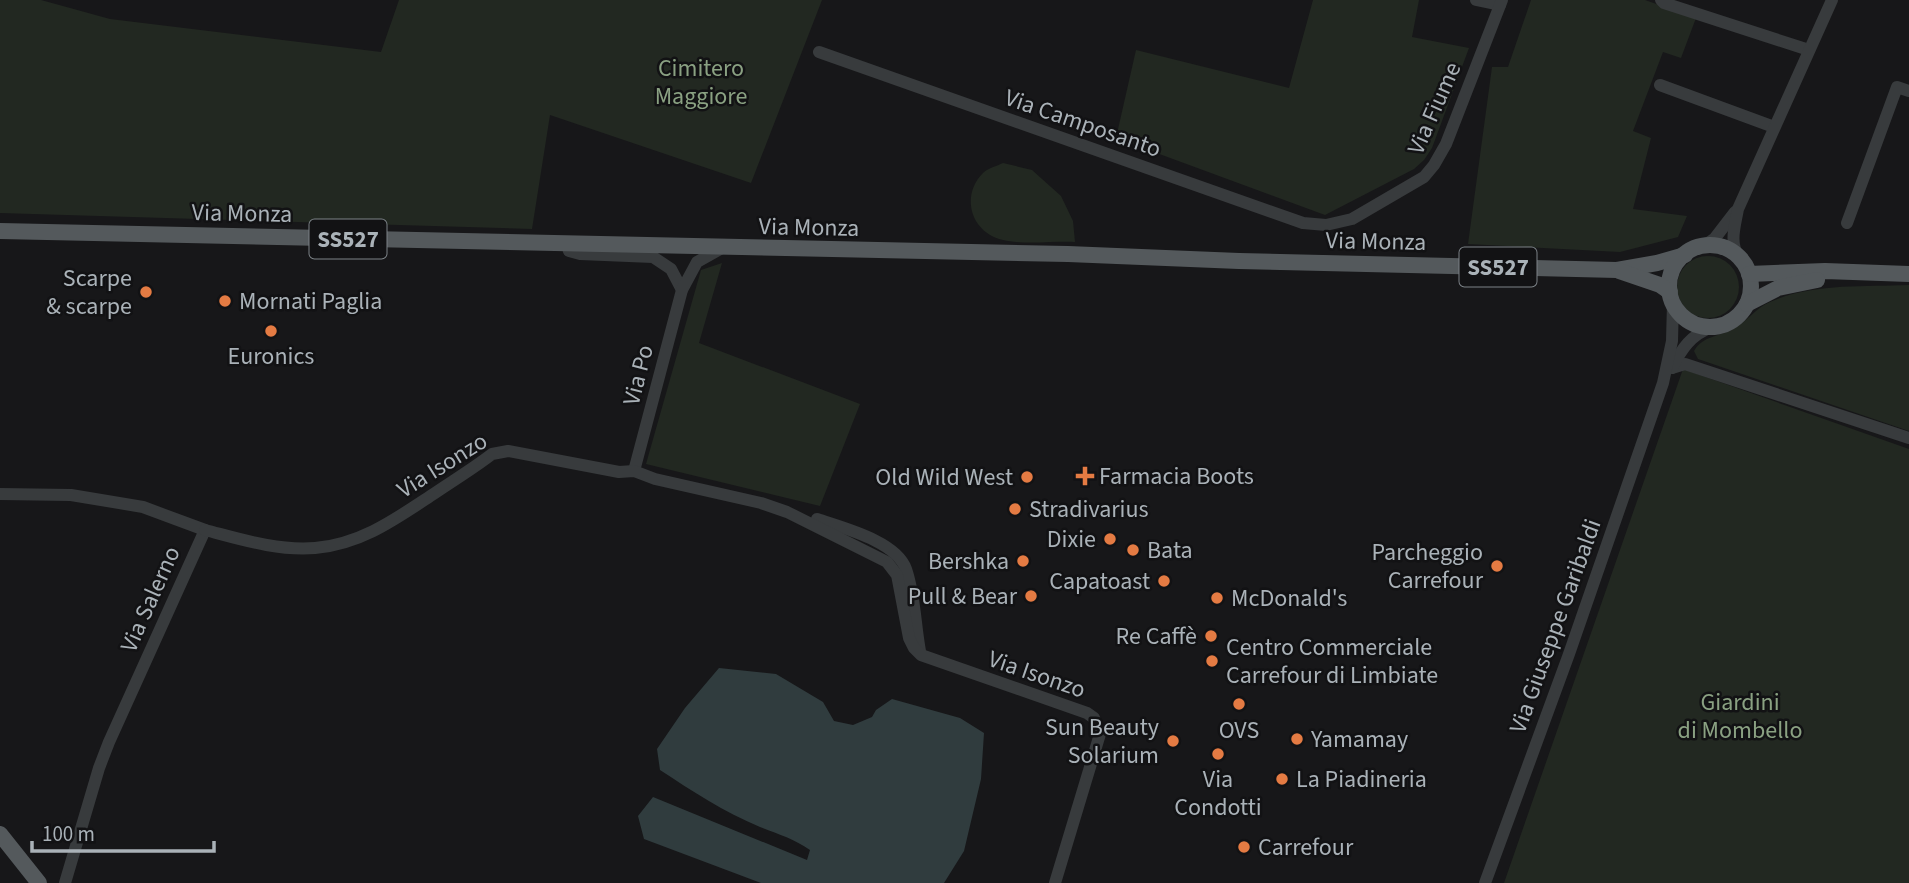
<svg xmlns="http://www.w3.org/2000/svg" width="1909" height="883" font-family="'Source Sans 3',sans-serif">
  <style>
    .green { fill: #222821 }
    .water { fill: #303c3e }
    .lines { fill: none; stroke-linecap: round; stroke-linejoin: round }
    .minor { stroke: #383b3d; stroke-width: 12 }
    .major { stroke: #54595c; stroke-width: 16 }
    .poi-dot { fill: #e47b43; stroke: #121214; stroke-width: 2.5 }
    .labels { text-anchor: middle; stroke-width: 5; stroke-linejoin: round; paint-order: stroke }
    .shield { fill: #121214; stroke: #7c8287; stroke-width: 2 }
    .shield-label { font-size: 23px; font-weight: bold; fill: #aab2b8 }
    .park-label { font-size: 24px; fill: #8aa182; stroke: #121214 }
    .street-label { font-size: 24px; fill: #aab2b8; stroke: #121214 }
    .poi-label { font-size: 24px; fill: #aab2b8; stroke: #121214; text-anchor: end }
  </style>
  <rect width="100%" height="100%" fill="#171719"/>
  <!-- green -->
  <g class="green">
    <path d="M0 0H41L110 19 381 52 399 0H822L751 183 550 115 532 229 0 213Z"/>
    <path d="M1313 0H1419L1412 37 1469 48 1432 148 1424 160 1414 169 1325 215 1116 138 1136 50 1289 88Z"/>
    <path d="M1531 0H1645L1696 18 1681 58 1663 52 1633 131 1651 138 1633 209 1687 216 1678 237 1620 252 1468 244 1492 67H1508Z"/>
    <path d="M1003 163 1032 170 1061 196 1073 221 1075 242C1053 241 1024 245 1003 240 971 233 960 196 983 173 988 168 997 166 1003 163Z"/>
    <circle cx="1708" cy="287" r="31"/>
    <path d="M722 263 699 343 860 404 820 506 646 464 701 270Z"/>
    <path d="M1909 285V431L1698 359 1694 351C1703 335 1720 337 1735 328 1747 321 1756 308 1770 302 1812 283 1863 287 1909 285Z"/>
    <path d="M1683 369 1909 449V883H1504Z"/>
  </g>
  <!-- water -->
  <path class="water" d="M719 668 776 674 823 702 834 721 853 725 872 717 876 710 892 699 960 718 984 733 981 779 964 851 944 883H761L644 839 638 816 653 797 807 860 810 850C794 839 778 834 760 827 724 812 692 791 660 770L657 749 685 708Z"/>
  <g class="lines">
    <!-- minor -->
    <g class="minor">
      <path d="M1476 0 1500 5"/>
      <path d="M1661 0 1664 3 1809 50"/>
      <path d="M819 52 1303 223 1326 225 1352 219 1424 177 1434 165 1446 144 1502 0"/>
      <path d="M1660 85 1774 127"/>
      <path d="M1847 223 1897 87 1909 91"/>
      <path d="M567 245 569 251 580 254 653 257 671 269 682 290"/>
      <path d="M1704 246 1715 238 1735 212"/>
      <path d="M1739 257C1729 243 1735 226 1738 209L1832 0"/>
      <path d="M1672 368 1685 364 1909 438"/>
      <path d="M1672 368C1682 348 1691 335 1712 327"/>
      <path d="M634 471 682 290 697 262 722 248"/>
      <path d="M0 494 71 495 143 507 205 530 109 742 99 768 65 883"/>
      <path d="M817 519C843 528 896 541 906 569 915 595 915 624 920 651"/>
      <path d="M205 530C240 539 277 551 315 548 362 544 397 518 435 493 454 480 474 468 492 454L508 451 619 472 634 471 655 479 761 503 787 512 887 562 897 575 909 638 914 648 921 655 1087 713 1094 718 1100 734 1055 883"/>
      <path d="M1485 883 1569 654 1663 383 1672 341 1673 303"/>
    </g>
    <!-- major -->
    <g class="major">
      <path d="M0 231 1068 254 1239 261 1617 270 1657 263 1685 255"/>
      <circle cx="1710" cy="286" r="41"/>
      <path d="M1619 271 1660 285 1670 292"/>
      <path d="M1749 274 1825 271 1909 274"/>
      <path d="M1747 304 1778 288 1817 280"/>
      <path d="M0 834 39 883"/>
    </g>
  </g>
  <!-- markers -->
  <g class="poi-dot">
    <circle cx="146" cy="292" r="7"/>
    <circle cx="225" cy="301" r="7"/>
    <circle cx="271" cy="331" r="7"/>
    <path d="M1081.5 465.5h7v7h7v7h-7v7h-7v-7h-7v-7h7z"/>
    <circle cx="1027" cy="477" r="7"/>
    <circle cx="1015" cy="509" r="7"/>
    <circle cx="1110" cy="539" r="7"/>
    <circle cx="1133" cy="550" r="7"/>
    <circle cx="1023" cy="561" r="7"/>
    <circle cx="1497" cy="566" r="7"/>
    <circle cx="1164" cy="581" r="7"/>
    <circle cx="1031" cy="596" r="7"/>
    <circle cx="1217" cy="598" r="7"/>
    <circle cx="1211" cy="636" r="7"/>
    <circle cx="1212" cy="661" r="7"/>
    <circle cx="1239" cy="704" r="7"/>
    <circle cx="1297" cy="739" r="7"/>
    <circle cx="1173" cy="741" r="7"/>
    <circle cx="1218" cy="754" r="7"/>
    <circle cx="1282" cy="779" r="7"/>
    <circle cx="1244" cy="847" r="7"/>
  </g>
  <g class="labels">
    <!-- shield labels -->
    <g class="shield">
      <rect x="309.5" y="219.5" width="77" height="39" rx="5"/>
      <rect x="1459.5" y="247.5" width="77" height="39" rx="5"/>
    </g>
    <g class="shield-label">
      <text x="348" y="247">SS527</text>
      <text x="1498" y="275">SS527</text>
    </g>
    <!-- park labels -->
    <g class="park-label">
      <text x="701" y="76">Cimitero<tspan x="701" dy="28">Maggiore</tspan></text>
      <text x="1740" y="710">Giardini<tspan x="1740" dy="28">di Mombello</tspan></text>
    </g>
    <!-- street labels -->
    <g class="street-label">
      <text transform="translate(1434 108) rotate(-66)" y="8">Via Fiume</text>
      <text transform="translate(1083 123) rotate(19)" y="8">Via Camposanto</text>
      <text transform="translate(242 213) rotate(1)" y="8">Via Monza</text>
      <text transform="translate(809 227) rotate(1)" y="8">Via Monza</text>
      <text transform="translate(1376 241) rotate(1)" y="8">Via Monza</text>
      <text transform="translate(638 375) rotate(-76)" y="8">Via Po</text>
      <text transform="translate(442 465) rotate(-32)" y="8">Via Isonzo</text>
      <text transform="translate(150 599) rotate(-66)" y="8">Via Salerno</text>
      <text transform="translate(1555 626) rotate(-70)" y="8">Via Giuseppe Garibaldi</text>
      <text transform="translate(1037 674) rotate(19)" y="8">Via Isonzo</text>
    </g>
    <!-- poi labels -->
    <g class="poi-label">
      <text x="132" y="286">Scarpe<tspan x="132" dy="28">&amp; scarpe</tspan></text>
      <text x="239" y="309" text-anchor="start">Mornati Paglia</text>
      <text x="271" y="364" text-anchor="middle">Euronics</text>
      <text x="1099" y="484" text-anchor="start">Farmacia Boots</text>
      <text x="1013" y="485">Old Wild West</text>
      <text x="1029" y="517" text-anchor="start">Stradivarius</text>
      <text x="1096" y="547">Dixie</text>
      <text x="1147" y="558" text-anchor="start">Bata</text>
      <text x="1483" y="560">Parcheggio<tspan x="1483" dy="28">Carrefour</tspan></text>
      <text x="1009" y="569">Bershka</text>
      <text x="1150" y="589">Capatoast</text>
      <text x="1017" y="604">Pull &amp; Bear</text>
      <text x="1231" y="606" text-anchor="start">McDonald's</text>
      <text x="1197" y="644">Re Caffè</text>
      <text x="1226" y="655" text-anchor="start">Centro Commerciale<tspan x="1226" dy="28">Carrefour di Limbiate</tspan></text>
      <text x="1159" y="735">Sun Beauty<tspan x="1159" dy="28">Solarium</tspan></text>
      <text x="1239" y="738" text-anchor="middle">OVS</text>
      <text x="1311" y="747" text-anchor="start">Yamamay</text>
      <text x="1218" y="787" text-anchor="middle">Via<tspan x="1218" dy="28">Condotti</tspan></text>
      <text x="1296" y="787" text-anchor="start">La Piadineria</text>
      <text x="1258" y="855" text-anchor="start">Carrefour</text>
    </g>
  </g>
  <!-- scale -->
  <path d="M32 841v10h182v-10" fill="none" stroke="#aab2b8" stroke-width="3.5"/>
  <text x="42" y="841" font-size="21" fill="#aab2b8" stroke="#121214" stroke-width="5" paint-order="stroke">100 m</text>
</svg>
